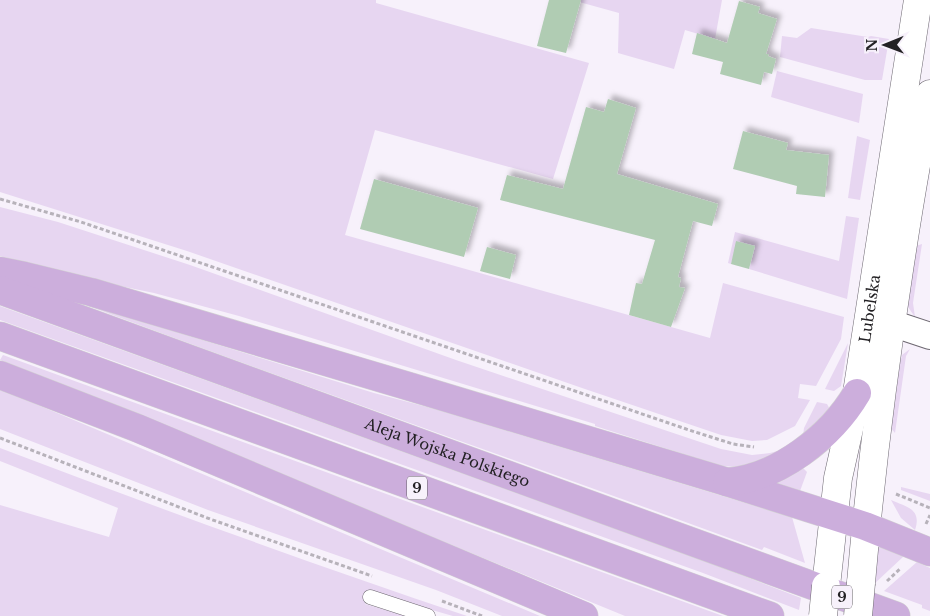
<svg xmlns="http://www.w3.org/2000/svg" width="930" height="616" font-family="'Libre Baskerville',serif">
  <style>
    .green { fill: #e7d6f1 }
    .building { fill: #b0ccb3; filter: url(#shadow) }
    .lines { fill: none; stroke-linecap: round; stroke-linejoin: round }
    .lane-casing { stroke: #6d6871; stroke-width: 15 }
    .street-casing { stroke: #6d6871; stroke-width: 28 }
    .secondary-casing { stroke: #6d6871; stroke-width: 29 }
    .primary-casing { stroke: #d3d3d3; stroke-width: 29 }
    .path { stroke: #b7b2ba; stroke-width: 3; stroke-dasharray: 4 2.5; stroke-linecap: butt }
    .lane { stroke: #fff; stroke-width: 14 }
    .street { stroke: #fff; stroke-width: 26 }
    .secondary { stroke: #fff; stroke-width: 28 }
    .primary { stroke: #ccaedc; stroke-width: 28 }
    .secondary-bridge-casing { stroke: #6d6871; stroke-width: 29; stroke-linecap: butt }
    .secondary-bridge { stroke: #fff; stroke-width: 28 }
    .labels { text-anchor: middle; stroke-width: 4; stroke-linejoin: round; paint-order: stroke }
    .shield { fill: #f7f1fb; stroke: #635f64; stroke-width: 1 }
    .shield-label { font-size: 14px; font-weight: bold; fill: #232124 }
    .street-label { font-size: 15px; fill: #232124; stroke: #f7f1fb }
  </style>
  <defs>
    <filter id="shadow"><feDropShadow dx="4.5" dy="-4.5" stdDeviation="2.5" flood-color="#0004"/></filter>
  </defs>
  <rect width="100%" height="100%" fill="#f7f1fb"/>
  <!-- green -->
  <g class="green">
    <path d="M0 0H376V3L589 63 553 179 375 130 345 235 710 338 723 283 844 317 841 339 816 386 800 384 798 398 810 400 795 426 767 440 752 441 721 435 582 388 187 251 0 192Z"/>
    <path d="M572 0H722L715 39 685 30 674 69 618 53 619 13Z"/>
    <path d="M811 28 868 37 871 36 889 39 882 80H865L780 57 782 36 797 38Z"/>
    <path d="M777 71 863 94 859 123 771 97Z"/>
    <path d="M857 136 870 140 860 200 848 198Z"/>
    <path d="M0 207 58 222 190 265 456 360 721 449 752 455 770 453 781 450 764 462 737 467 721 466 595 426V424L239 316 154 293 52 272 0 256Z"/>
    <path d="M846 216 859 218 847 299 749 269 755 246 737 242 731 264 728 263 735 232 839 261Z"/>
    <path d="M922 244 913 303 915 317 908 307V302L916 246Z"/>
    <path d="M70 299 374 393 435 409 792 517 805 563 764 547 762 550C532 465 300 386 70 299Z"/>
    <path d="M0 306 705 561 801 598 799 610 703 573 0 320Z"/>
    <path d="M848 343 841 386 834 391 825 389Z"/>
    <path d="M910 349 906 356 895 433 891 428 900 363 902 355Z"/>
    <path d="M3 355 723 616H625L0 360Z"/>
    <path d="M0 389 540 616H502L436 590 208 510 0 429Z"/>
    <path d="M817 402 827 404 831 411 803 436 804 428Z"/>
    <path d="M0 448C155 507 310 563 467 616H453L369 592 365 604 406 616H0V505L109 537 118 508 0 461Z"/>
    <path d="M802 467 807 472 800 491 778 484 777 481Z"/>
    <path d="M901 487 930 494V501L901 490Z"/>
    <path d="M891 500C907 507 922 509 915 530L901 518Z"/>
    <path d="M880 547 904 556 874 584 876 549Z"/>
    <path d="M917 562 930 568V611L922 608V605L884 591Z"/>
  </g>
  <!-- building -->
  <g class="building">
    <path d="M549 0H581L566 53 537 46Z"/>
    <path d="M739 1 760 7 758 13 777 19 766 54H769L768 56 776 59 772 74 764 72 761 85 720 74 723 62 692 54 697 33 727 43Z"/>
    <path d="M608 99 636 108 617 174 718 204 712 226 693 221 678 277 681 278 679 287 685 288 671 327 629 315 636 283 642 284 655 240 500 200 507 175 563 189 586 107 604 112Z"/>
    <path d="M743 131 788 143 786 150 829 155 825 197 796 194 797 186 733 169Z"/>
    <path d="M374 179 478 208 464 257 360 229Z"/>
    <path d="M736 241 755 246 749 269 731 264Z"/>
    <path d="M487 247 516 255 510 279 480 271Z"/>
  </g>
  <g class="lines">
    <!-- lane casing -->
    <g class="lane-casing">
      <path id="lane" d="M370 597 428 616"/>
    </g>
    <!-- street casing -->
    <g class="street-casing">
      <path id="street" d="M872 314 891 323 930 336"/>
    </g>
    <!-- secondary casing -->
    <g class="secondary-casing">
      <g id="secondary">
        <path d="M861 583C870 478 883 374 899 270 908 211 917 152 930 94"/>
        <path id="s1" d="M826 586 838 478 857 393 918 0"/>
      </g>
    </g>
    <!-- primary casing -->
    <g class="primary-casing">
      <g id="primary">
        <path d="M0 271 25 276 91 292 411 387 727 482 865 526 930 552"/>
        <path id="s2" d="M0 290 896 616"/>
        <path d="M0 336 770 616"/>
        <path d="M0 375 137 428 584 616"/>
        <path d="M727 482C778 478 831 437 857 393"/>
      </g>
    </g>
    <!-- path -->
    <g class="path">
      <path d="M0 199 81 222 689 430 733 444 754 447"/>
      <path d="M0 438 210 519 372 576"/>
      <path d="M896 494 930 508"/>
      <path d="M926 524 930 515"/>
      <path d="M887 581 901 568"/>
      <path d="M442 601 482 616"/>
    </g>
    <!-- lane -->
    <use href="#lane" class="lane"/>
    <!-- street -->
    <use href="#street" class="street"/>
    <!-- secondary -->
    <use href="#secondary" class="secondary"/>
    <!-- primary -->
    <use href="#primary" class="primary"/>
    <!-- secondary-bridge casing -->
    <g class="secondary-bridge-casing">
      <g id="secondary-bridge">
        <path d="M823 616 826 586"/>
        <path d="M858 616 861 583"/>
      </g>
    </g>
    <!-- secondary-bridge -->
    <use href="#secondary-bridge" class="secondary-bridge"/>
  </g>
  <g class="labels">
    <!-- shield labels -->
    <g class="shield">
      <rect x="407" y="476.5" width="20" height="23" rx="4"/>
      <rect x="832" y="585.5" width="20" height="23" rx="4"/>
    </g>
    <g class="shield-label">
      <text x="417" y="493">9</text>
      <text x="842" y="602">9</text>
    </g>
    <!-- street labels -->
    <g class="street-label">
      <text dy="5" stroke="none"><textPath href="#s1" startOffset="281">Lubelska</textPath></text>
      <text dy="5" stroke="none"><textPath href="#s2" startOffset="476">Aleja Wojska Polskiego</textPath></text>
    </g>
  </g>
  <!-- north arrow -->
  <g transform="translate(885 45) rotate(269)" stroke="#f7f1fb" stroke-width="4" paint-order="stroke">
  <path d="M0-4L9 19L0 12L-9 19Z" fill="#232124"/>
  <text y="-8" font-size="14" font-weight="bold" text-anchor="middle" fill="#232124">N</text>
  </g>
</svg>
